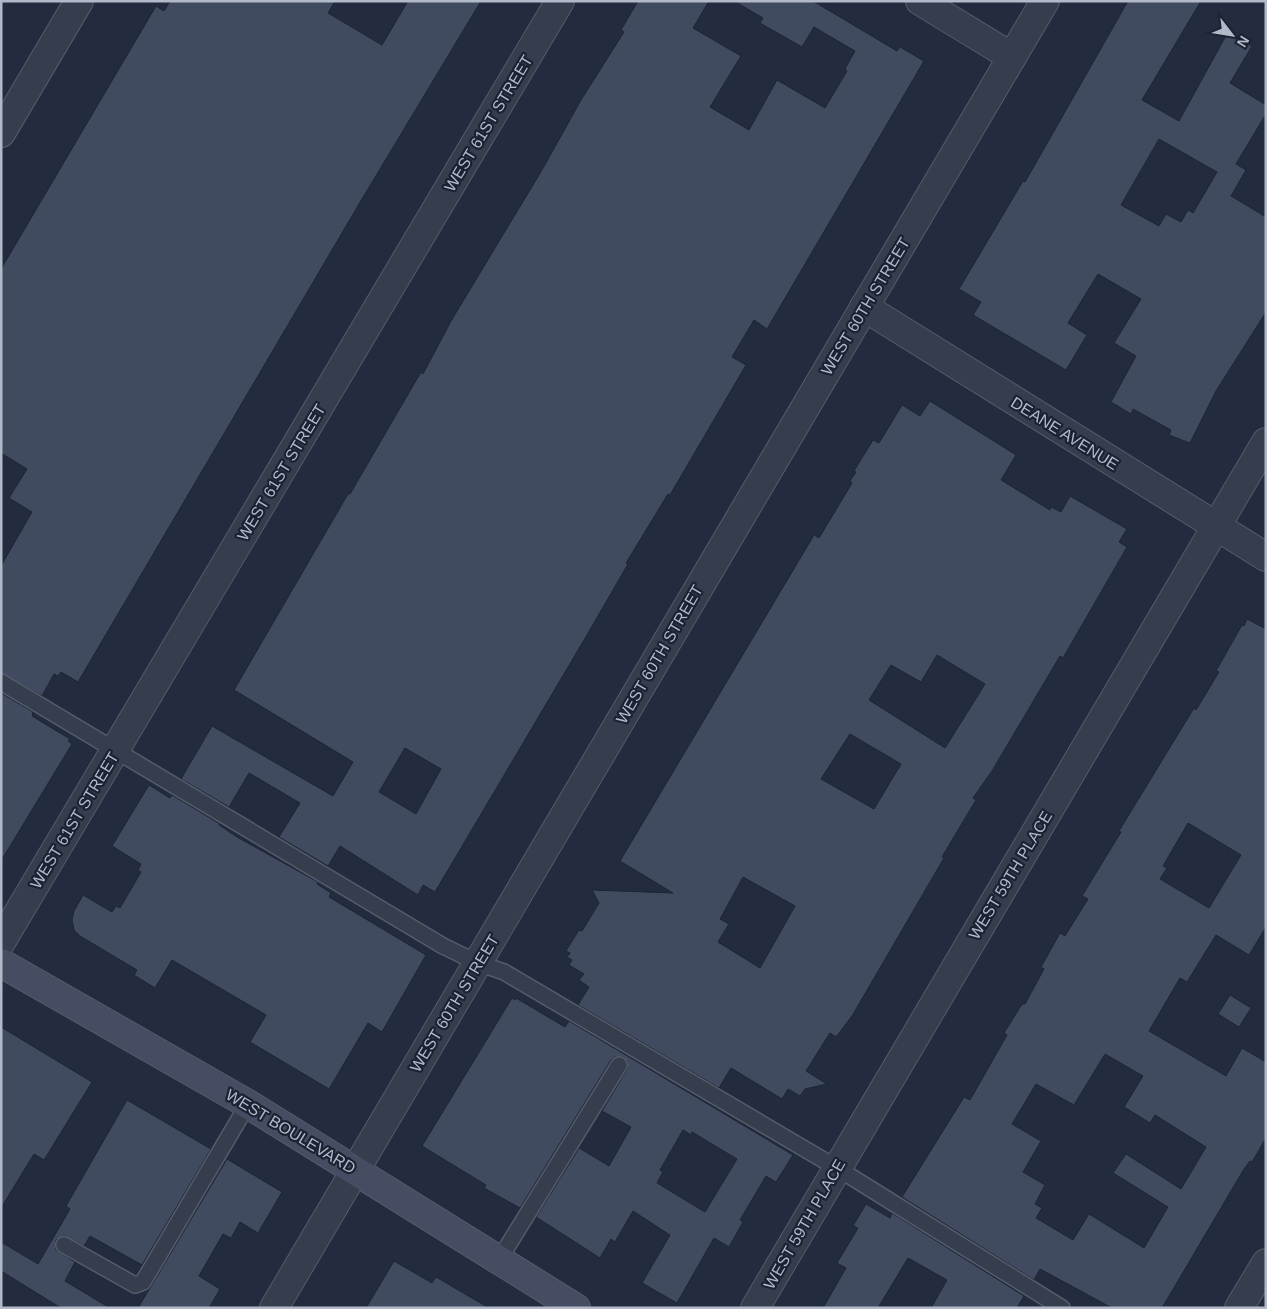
<svg xmlns="http://www.w3.org/2000/svg" width="1267" height="1309" font-family="Arial,sans-serif">
  <style>
    .building { fill: #414b60; stroke: #1d2535; fill-rule: evenodd }
    .lines { fill: none; stroke-linecap: round; stroke-linejoin: round }
    .service-casing { stroke: #545c6c; stroke-width: 18 }
    .minor-casing { stroke: #545c6c; stroke-width: 30 }
    .tertiary-casing { stroke: #545c6c; stroke-width: 30 }
    .secondary-casing { stroke: #545c6c; stroke-width: 30 }
    .service { stroke: #363e4e; stroke-width: 15 }
    .minor { stroke: #363e4e; stroke-width: 28 }
    .tertiary { stroke: #363e4e; stroke-width: 28 }
    .secondary { stroke: #444d61; stroke-width: 28 }
    .labels { text-anchor: middle; stroke-width: 4.5; stroke-linejoin: round; paint-order: stroke }
    .street-label { font-size: 16px; fill: #b2b9c9; stroke: #1b2332 }
  </style>
  <rect width="100%" height="100%" fill="#222c3e"/>
  <!-- building -->
  <g class="building">
    <path d="M170 1H335L328 13 382 45 408 1H481L362 199 78 682 61 672 58 676 54 674 42 696 1 673V566L32 512 9 498 27 469 1 453V269L156 6 164 11Z"/>
    <path d="M638 1H709L693 28 741 56 710 107 749 130 777 80 825 108 847 71 845 69 855 51 814 27 802 47 760 23 763 18 734 1H813L897 51 900 47 924 61 767 329 754 320 732 357 746 365 670 495 668 494 626 563 628 564 587 635 435 892 423 885 418 895 340 846 328 866 279 837 300 803 249 773 229 807 181 779 212 726 333 796 353 762 234 690 348 494H350L421 372 423 374 451 321 542 170 581 100 624 32 621 30ZM405 748 441 769 416 814 379 792Z"/>
    <path d="M1128 1H1201L1142 100 1179 121 1228 32 1252 46 1230 83 1266 105V114L1236 164 1246 170 1231 196 1266 217V312L1216 391 1190 443 1169 435 1171 430 1133 409 1131 414 1111 402 1136 356 1114 343 1141 299 1098 274 1068 323 1087 335 1066 370 973 315 981 302 959 289 1023 181 1025 182ZM1159 139 1217 172 1193 213 1188 210 1181 222 1166 214 1159 226 1121 205Z"/>
    <path d="M930 401 1016 455 1001 480 1050 510 1051 507 1061 512 1070 496 1127 529 1119 542 1127 547 1063 658 1060 656 992 771 973 798 976 800 942 857 944 858 852 1016 836 1037 830 1033 806 1071 827 1084 805 1089 800 1096 788 1089 782 1099 731 1068 719 1088 578 1005 589 987 579 980 584 974 569 965 572 960 567 957 570 953 566 951 579 930 582 931 599 903 592 890 673 893 620 861 814 535 819 538 852 483 850 481 856 472 854 471 873 440 879 443 902 405 920 416ZM937 655 985 684 945 748 869 700 891 665 921 682ZM850 734 901 764 874 809 821 779ZM743 877 795 906 760 968 718 942 729 924 720 919Z"/>
    <path d="M1247 619 1266 629V927L1249 955 1216 935 1187 982 1180 978 1149 1031 1226 1076 1242 1048 1266 1062V1138L1252 1162 1250 1161 1244 1169 1162 1308H1112L1040 1269 1034 1280 902 1197 964 1097 970 1100 1007 1035 1004 1033 1022 1004H1025L1044 969 1041 967 1060 933 1065 936 1088 899 1082 896 1121 832 1119 831 1194 708 1196 710 1219 672 1216 671 1242 625 1244 626ZM1188 823 1241 855 1209 908 1160 879 1167 868 1163 866ZM1105 1054 1143 1076 1124 1107 1150 1123 1155 1115 1206 1147 1181 1189 1126 1154 1113 1173 1168 1207 1144 1248 1089 1214 1073 1240 1036 1218 1042 1208 1035 1204 1045 1185 1023 1172 1041 1141 1012 1124 1036 1084 1074 1105Z"/>
    <path d="M1 693 33 712 32 716 70 739 68 741 72 744 1 861Z"/>
    <path d="M149 785 170 798 172 795 220 824 219 825 237 837 318 882 317 884 331 893 329 897 426 955 382 1032 368 1023 329 1089 250 1042 266 1015 172 960 155 988 134 975 137 970 80 936 74 930 72 920 74 911 83 895 112 912 116 906 120 908 141 872 138 870 141 864 112 846Z"/>
    <path d="M1230 995 1251 1008 1239 1027 1218 1014Z"/>
    <path d="M512 998 515 1000 516 998 565 1027 569 1021 793 1155 776 1182 766 1176 740 1220 743 1222 729 1247 714 1238 677 1303 642 1283 670 1235 633 1211 615 1242 611 1239 600 1258 536 1217 579 1148 609 1166 631 1127 602 1111 627 1069V1061L623 1057H615L611 1060 520 1208 484 1188 486 1185 422 1146ZM683 1130 691 1135 692 1132 737 1159 705 1212 657 1183 663 1172 660 1170Z"/>
    <path d="M1 1027 92 1082 44 1160 34 1154 1 1208Z"/>
    <path d="M127 1100 211 1149 142 1265 90 1236 84 1246 64 1236 56 1240V1250L75 1262 65 1281 110 1308H61L1 1271V1242L38 1264 70 1209 66 1206Z"/>
    <path d="M227 1159 282 1192 258 1233 240 1222 231 1238 223 1234 199 1276 220 1289 209 1308H138Z"/>
    <path d="M866 1204 890 1218 892 1213 1024 1296 1017 1308H931L947 1280 908 1258 878 1308H823L846 1268 837 1263 858 1228 853 1226Z"/>
    <path d="M394 1261 432 1283 436 1277 489 1308H366Z"/>
  </g>
  <g class="lines">
    <!-- service casing -->
    <g class="service-casing">
      <g id="service">
        <path d="M1 682 443 946 478 963 504 972 837 1168 1062 1308"/>
        <path d="M64 1245 135 1285 143 1282 248 1104"/>
        <path d="M499 1260 619 1065"/>
      </g>
    </g>
    <!-- minor casing -->
    <g class="minor-casing">
      <g id="minor">
        <path d="M920 1 1012 57"/>
        <path d="M1 133 79 1"/>
        <path d="M864 307 1266 557"/>
        <path d="M1 942 560 1"/>
        <path d="M755 1308 1266 442"/>
        <path d="M1239 1308 1266 1263"/>
      </g>
    </g>
    <!-- tertiary casing -->
    <g class="tertiary-casing">
      <path id="tertiary" d="M274 1308 1045 1"/>
    </g>
    <!-- secondary casing -->
    <g class="secondary-casing">
      <path id="secondary" d="M1 963 248 1104 576 1308"/>
    </g>
    <!-- service -->
    <use href="#service" class="service"/>
    <!-- minor -->
    <use href="#minor" class="minor"/>
    <!-- tertiary -->
    <use href="#tertiary" class="tertiary"/>
    <!-- secondary -->
    <use href="#secondary" class="secondary"/>
  </g>
  <g class="labels">
    <!-- street labels -->
    <g class="street-label">
      <text transform="translate(488 123) rotate(-59)" y="6">WEST 61ST STREET</text>
      <text transform="translate(865 306) rotate(-59)" y="6">WEST 60TH STREET</text>
      <text transform="translate(1065 433) rotate(32)" y="6">DEANE AVENUE</text>
      <text transform="translate(281 472) rotate(-59)" y="6">WEST 61ST STREET</text>
      <text transform="translate(659 654) rotate(-60)" y="6">WEST 60TH STREET</text>
      <text transform="translate(74 820) rotate(-59)" y="6">WEST 61ST STREET</text>
      <text transform="translate(1010 875) rotate(-59)" y="6">WEST 59TH PLACE</text>
      <text transform="translate(454 1003) rotate(-59)" y="6">WEST 60TH STREET</text>
      <text transform="translate(291 1131) rotate(31)" y="6">WEST BOULEVARD</text>
      <text transform="translate(804 1224) rotate(-60)" y="6">WEST 59TH PLACE</text>
    </g>
  </g>
  <!-- border -->
  <rect width="1267" height="1309" fill="none" stroke="#b2b9c9" stroke-width="5"/>
  <!-- north arrow -->
  <g transform="translate(1232 35) rotate(121)" stroke="#1b2332" stroke-width="4" paint-order="stroke">
  <path d="M0-4L9 19L0 12L-9 19Z" fill="#b2b9c9"/>
  <text y="-8" font-size="14" font-weight="bold" text-anchor="middle" fill="#b2b9c9">N</text>
  </g>
</svg>
